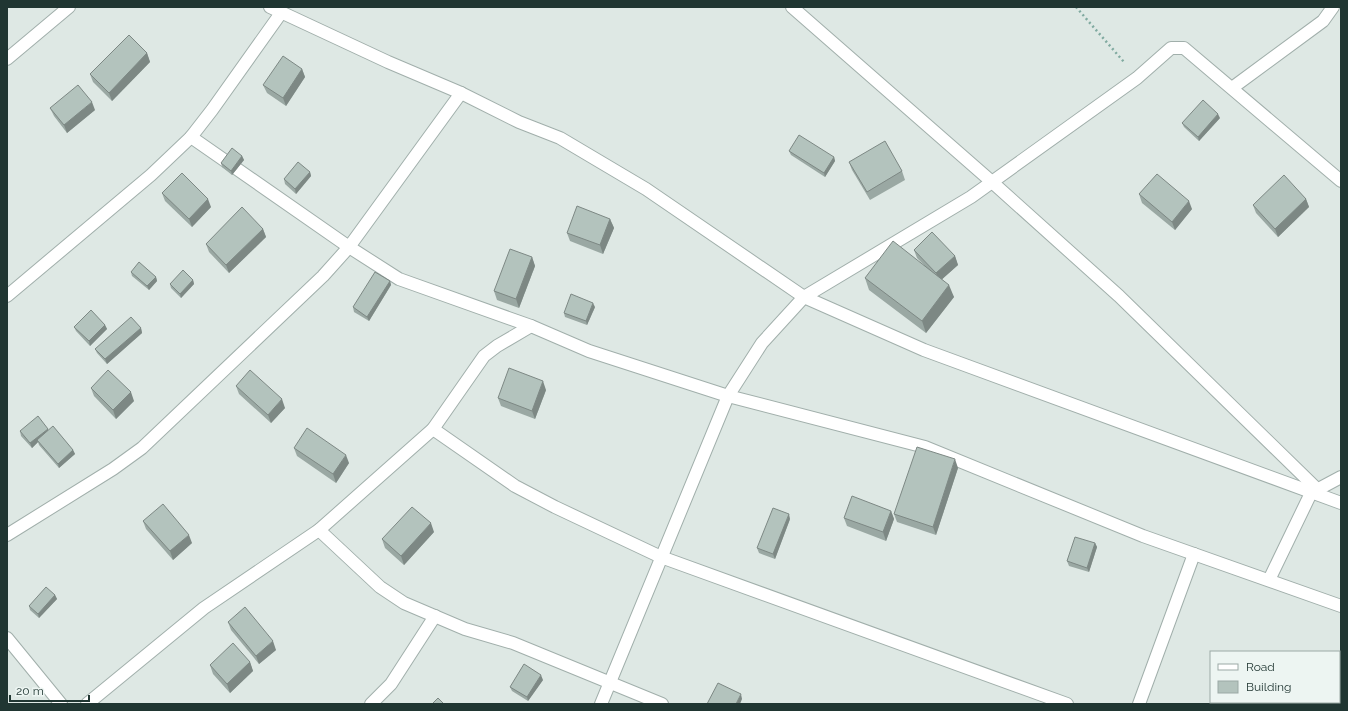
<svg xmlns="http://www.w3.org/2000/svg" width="1348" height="711" font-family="Raleway,sans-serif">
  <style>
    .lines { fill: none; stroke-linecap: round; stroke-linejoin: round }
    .street-casing { stroke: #a1afab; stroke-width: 14 }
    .path { stroke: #80aaa0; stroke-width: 2.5; stroke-dasharray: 2 3; stroke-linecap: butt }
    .street { stroke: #fff; stroke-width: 12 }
    .wall { fill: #9aa8a3 }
    .shaded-wall { fill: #7d8884 }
    .building { fill: #b3c3bd; stroke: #7d8884 }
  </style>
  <rect width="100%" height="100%" fill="#dee8e4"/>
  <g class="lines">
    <!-- street casing -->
    <g class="street-casing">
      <g id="street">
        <path d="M270 7 388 62 461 93 519 122 560 138 646 189 804 297 924 350 1341 503"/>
        <path d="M792 7 992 182 1119 296 1318 490"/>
        <path d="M7 59 69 7"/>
        <path d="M1232 88 1323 21 1333 7"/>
        <path d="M191 137 349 247 399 279 531 326 589 351 728 396 925 447 1143 536 1341 606"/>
        <path d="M7 296 151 175 191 137 212 110 281 13"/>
        <path d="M433 429 515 486 555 507 661 557 1067 704"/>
        <path d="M319 530 380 587 404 603 465 629 513 643 662 704"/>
        <path d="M7 535 113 469 142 448 323 276 349 247 461 93"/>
        <path d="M1269 580 1311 493 1341 477"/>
        <path d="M7 638 61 704"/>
        <path d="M87 704 204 608 319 530 433 429 484 356 497 346 531 326"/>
        <path d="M371 704 391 684 435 616"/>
        <path d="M601 704 728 396 762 343 804 297 971 197 1137 78 1171 48H1184L1341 181"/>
        <path d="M1139 704 1194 554"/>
      </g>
    </g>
    <!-- path -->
    <path class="path" d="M1076 7 1124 62"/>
    <!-- street -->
    <use href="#street" class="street"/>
  </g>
  <!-- wall -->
  <g class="wall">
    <path d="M147 53 150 62 112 101 93 82 90 74Z"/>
    <path d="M302 69 305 77 286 106 267 93 263 85Z"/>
    <path d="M50 108 95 110 67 133 54 116Z"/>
    <path d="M1220 118 1199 141 1184 127 1182 123Z"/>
    <path d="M789 151 834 157 835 161 825 177 791 155Z"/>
    <path d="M242 156 244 160 232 175 222 167 221 163Z"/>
    <path d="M849 162 902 171 905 180 870 200 852 170Z"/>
    <path d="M310 172 311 176 296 194 285 184 284 179Z"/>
    <path d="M162 193 211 207 192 227 165 201Z"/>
    <path d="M1139 194 1192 209 1175 230 1142 203Z"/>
    <path d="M1306 199 1309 207 1278 237 1256 213 1253 205Z"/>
    <path d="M610 219 614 228 603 254 570 241 567 233Z"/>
    <path d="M263 229 266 237 229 273 209 252 206 244Z"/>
    <path d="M914 250 955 256 958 265 942 279 954 297 926 333 869 290 865 278 924 265 917 258Z"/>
    <path d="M532 257 535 266 519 308 497 300 494 291Z"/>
    <path d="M131 272 156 277 157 281 149 290 132 276Z"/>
    <path d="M193 280 194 284 181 298 171 288 170 284Z"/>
    <path d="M390 281 391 285 369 321 354 312 353 307Z"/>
    <path d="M595 307 587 325 565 317 564 313Z"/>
    <path d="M105 325 107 329 90 346 76 331 74 327Z"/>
    <path d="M141 328 142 333 107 364 97 353 95 349Z"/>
    <path d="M236 386 285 408 271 423 239 394Z"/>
    <path d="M91 388 134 401 116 419 94 396Z"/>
    <path d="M546 390 535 419 501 406 498 398Z"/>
    <path d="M48 429V430L73 450 75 454 59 468 39 445 38 442 32 448 21 436 20 431Z"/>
    <path d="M294 448 349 463 336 483 297 456Z"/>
    <path d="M958 468 936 535 897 522 894 514Z"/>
    <path d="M891 511 894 519 886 541 847 526 844 518Z"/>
    <path d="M790 519 775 559 759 553 757 548Z"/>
    <path d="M143 521 192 543 173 560 146 529Z"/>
    <path d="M434 532 404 565 385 548 382 539Z"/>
    <path d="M1095 543 1097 547 1089 572 1069 566 1067 561Z"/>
    <path d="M55 595 57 599 39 618 30 610 29 606Z"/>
    <path d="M228 622 276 650 259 664 231 630Z"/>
    <path d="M250 662 253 671 230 693 213 674 210 665Z"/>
    <path d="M543 680 528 701 512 691 510 687Z"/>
  </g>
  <!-- shaded-wall -->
  <g class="shaded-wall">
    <path d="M147 53 150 62 112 101 109 93Z"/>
    <path d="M302 69 305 77 286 106 283 98Z"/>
    <path d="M92 102 95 110 67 133 64 125Z"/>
    <path d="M1218 114 1220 118 1199 141 1198 137Z"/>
    <path d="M242 156 244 160 232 175 231 171Z"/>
    <path d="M834 157 835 161 825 177 824 173Z"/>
    <path d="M310 172 311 176 296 194 295 189Z"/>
    <path d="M208 199 211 207 192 227 189 219Z"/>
    <path d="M1306 199 1309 207 1278 237 1275 229Z"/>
    <path d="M1189 201 1192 209 1175 230 1172 222Z"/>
    <path d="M610 219 614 228 603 254 600 245Z"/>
    <path d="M263 229 266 237 229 273 226 265Z"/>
    <path d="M955 256 958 265 939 282 936 273Z"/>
    <path d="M532 257 535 266 519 308 516 299Z"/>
    <path d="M156 277 157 281 149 290 147 286Z"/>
    <path d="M193 280 194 284 181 298 180 294Z"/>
    <path d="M390 281 391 285 369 321 367 317Z"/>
    <path d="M949 285 954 297 926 333 922 321Z"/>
    <path d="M593 303 595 307 587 325 586 321Z"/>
    <path d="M105 325 107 329 90 346 89 341Z"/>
    <path d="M141 328 142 333 107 364 105 359Z"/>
    <path d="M543 381 546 390 535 419 532 411Z"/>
    <path d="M131 392 134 401 116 419 113 410Z"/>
    <path d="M282 399 285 408 271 423 268 415Z"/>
    <path d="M48 429 49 433 37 440 38 442 32 448 30 443Z"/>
    <path d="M73 450 75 454 59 468 58 464Z"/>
    <path d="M346 455 349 463 336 483 333 474Z"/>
    <path d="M955 459 958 468 936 535 933 527Z"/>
    <path d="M891 511 894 519 886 541 883 532Z"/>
    <path d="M789 514 790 519 775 559 773 554Z"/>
    <path d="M431 523 434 532 404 565 401 556Z"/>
    <path d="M189 535 192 543 173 560 170 551Z"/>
    <path d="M1095 543 1097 547 1089 572 1087 568Z"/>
    <path d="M55 595 57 599 39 618 38 614Z"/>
    <path d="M273 641 276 650 259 664 256 656Z"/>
    <path d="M250 662 253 671 230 693 227 684Z"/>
    <path d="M541 675 543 680 528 701 527 697Z"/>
    <path d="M741 694 742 699 740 704H736Z"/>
  </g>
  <!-- building -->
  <g class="building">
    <path d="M129 35 147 53 109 93 90 74Z"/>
    <path d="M283 56 302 69 283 98 263 85Z"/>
    <path d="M78 85 92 102 64 125 50 108Z"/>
    <path d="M1203 100 1218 114 1198 137 1182 123Z"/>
    <path d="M799 135 834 157 824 173 789 151Z"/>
    <path d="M885 141 902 171 867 192 849 162Z"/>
    <path d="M232 148 242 156 231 171 221 163Z"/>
    <path d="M298 162 310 172 295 189 284 179Z"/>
    <path d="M182 173 208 199 189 219 162 193Z"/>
    <path d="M1157 174 1189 201 1172 222 1139 194Z"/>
    <path d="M1284 175 1306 199 1275 229 1253 205Z"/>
    <path d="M577 206 610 219 600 245 567 233Z"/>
    <path d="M242 207 263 229 226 265 206 244Z"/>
    <path d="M932 232 955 256 936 273 914 250Z"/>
    <path d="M893 241 949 285 922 321 865 278Z"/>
    <path d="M510 249 532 257 516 299 494 291Z"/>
    <path d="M139 262 156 277 147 286 131 272Z"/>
    <path d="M183 270 193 280 180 294 170 284Z"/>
    <path d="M375 272 390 281 367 317 353 307Z"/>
    <path d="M571 294 593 303 586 321 564 313Z"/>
    <path d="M91 310 105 325 89 341 74 327Z"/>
    <path d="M131 317 141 328 105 359 95 349Z"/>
    <path d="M509 368 543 381 532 411 498 398Z"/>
    <path d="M108 370 131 392 113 410 91 388Z"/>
    <path d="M250 370 282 399 268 415 236 386Z"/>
    <path d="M38 416 48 429 30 443 20 431Z"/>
    <path d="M53 426 73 450 58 464 37 440Z"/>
    <path d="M307 428 346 455 333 474 294 448Z"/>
    <path d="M917 447 955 459 933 527 894 514Z"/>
    <path d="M852 496 891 511 883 532 844 518Z"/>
    <path d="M163 504 189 535 170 551 143 521Z"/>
    <path d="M412 507 431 523 401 556 382 539Z"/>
    <path d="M773 508 789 514 773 554 757 548Z"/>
    <path d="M1075 537 1095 543 1087 568 1067 561Z"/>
    <path d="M46 587 55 595 38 614 29 606Z"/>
    <path d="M245 607 273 641 256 656 228 622Z"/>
    <path d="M233 643 250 662 227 684 210 665Z"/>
    <path d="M524 664 541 675 527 697 510 687Z"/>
    <path d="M718 683 741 694 736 704H707Z"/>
    <path d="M438 698 444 704H432Z"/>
  </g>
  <!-- border -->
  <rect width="1348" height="711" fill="none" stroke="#203632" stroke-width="16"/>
  <!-- legend -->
  <rect x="1210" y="651" width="130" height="52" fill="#edf5f2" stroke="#9ba9a5"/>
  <rect x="1218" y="664" width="20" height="6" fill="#ffffff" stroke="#9ba9a5"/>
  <text x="1246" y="671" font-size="12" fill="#203632">Road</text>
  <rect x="1218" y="681" width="20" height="12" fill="#b3c3bd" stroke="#9ba9a5"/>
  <text x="1246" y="691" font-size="12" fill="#203632">Building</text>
  <!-- scale -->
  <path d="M10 695v6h79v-6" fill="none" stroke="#203632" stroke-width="2"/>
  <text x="16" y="695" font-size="12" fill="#203632" stroke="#edf5f2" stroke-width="3" paint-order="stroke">20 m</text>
</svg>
